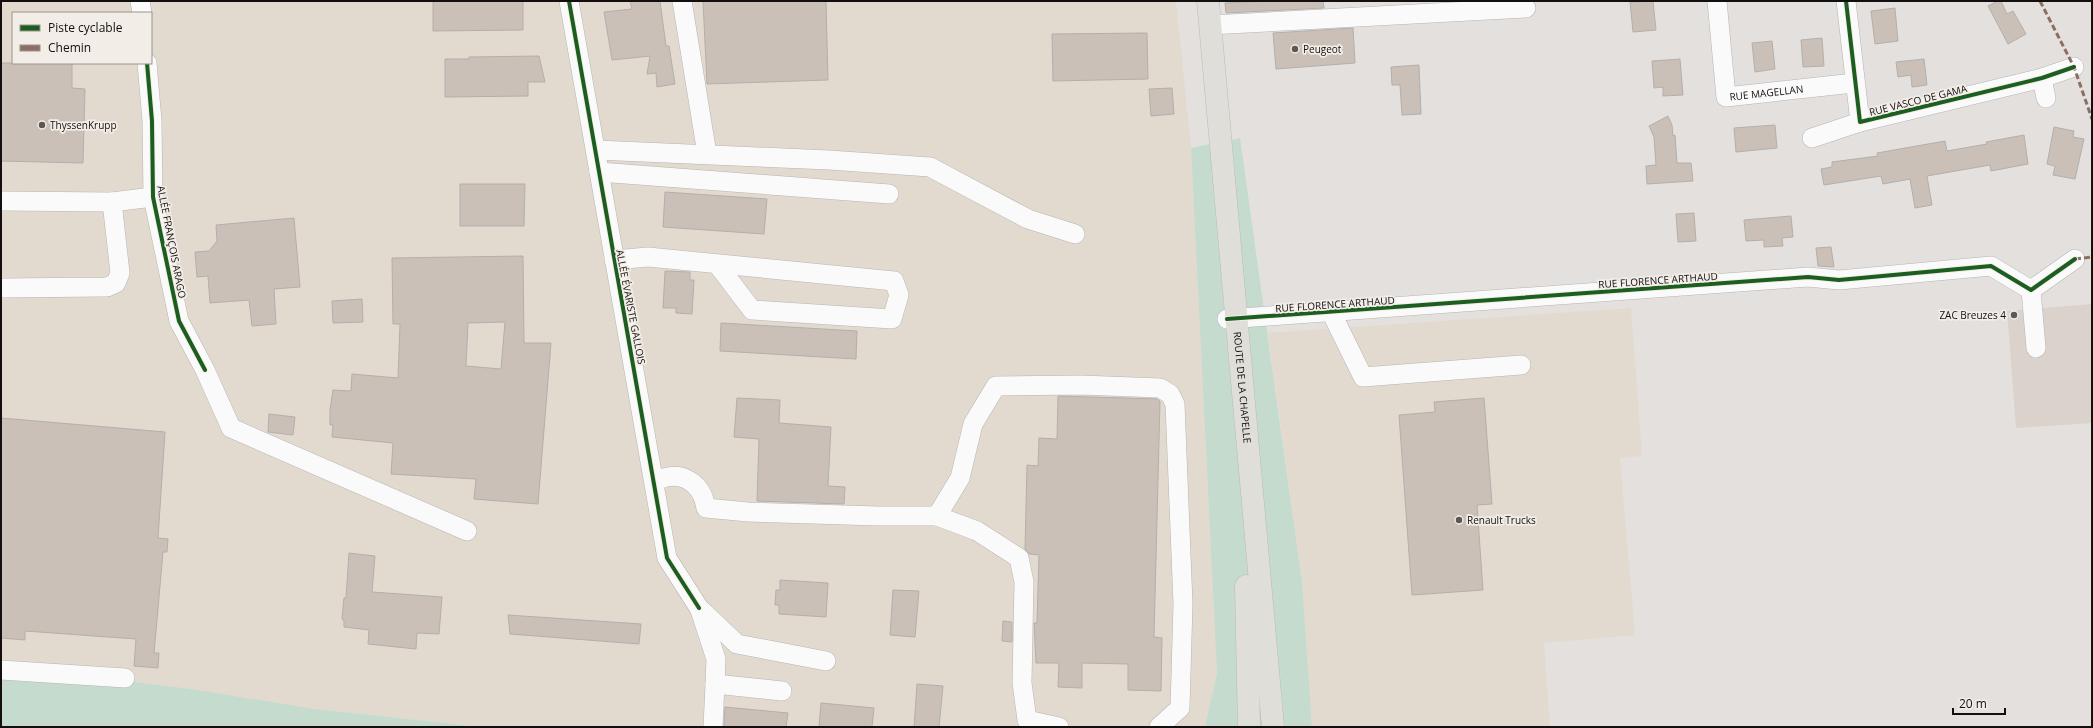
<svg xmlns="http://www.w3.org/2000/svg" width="2093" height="728" font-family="'Open Sans',sans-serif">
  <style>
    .built { fill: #dbd2cc }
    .industrial { fill: #e3dacf; fill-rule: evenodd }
    .green { fill: #c5dbce }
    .building { fill: #cac0b7; stroke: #b2afad; fill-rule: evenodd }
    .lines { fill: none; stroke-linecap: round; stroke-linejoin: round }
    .minor-casing { stroke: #b6b4b2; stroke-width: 20 }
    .major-casing { stroke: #bcbbba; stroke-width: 23 }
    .minor { stroke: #fbfafa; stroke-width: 19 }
    .major { stroke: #e0ded8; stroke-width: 22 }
    .quiet { stroke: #8d6e63; stroke-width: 3; stroke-dasharray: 6 3; stroke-linecap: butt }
    .cycleway-casing { stroke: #f3ede8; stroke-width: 6 }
    .cycleway { stroke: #1b5e20; stroke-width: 4 }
    .poi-dot { fill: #5b5857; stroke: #f3ede8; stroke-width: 1.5 }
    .labels { text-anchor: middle; stroke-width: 3.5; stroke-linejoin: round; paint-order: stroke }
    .poi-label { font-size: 10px; fill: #120f0e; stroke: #f3ede8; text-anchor: start }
    .street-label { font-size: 10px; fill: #120f0e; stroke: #f3ede8 }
  </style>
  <rect width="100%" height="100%" fill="#e3e0de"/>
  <!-- built -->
  <path class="built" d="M2092 304V423L2016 428 2007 311Z"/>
  <!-- industrial -->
  <g class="industrial">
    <path d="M1 1H1176L1191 148 1217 673 1205 727H481L315 709 192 689 1 666ZM13 13H151V63H13Z"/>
    <path d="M1631 308 1642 456 1620 458 1635 635 1544 643 1550 727H1312L1302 582 1268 333Z"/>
  </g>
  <!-- green -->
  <g class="green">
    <path d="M1240 138 1302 582 1312 727H1205L1217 673 1191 148Z"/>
    <path d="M1 666 192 689 315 709 481 727H1Z"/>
  </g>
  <!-- building -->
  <g class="building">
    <path d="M433 1H523V30L433 31Z"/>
    <path d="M630 1H660L666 46H669L675 84 657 87 656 73 647 74 650 56 612 60 604 12 632 9Z"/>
    <path d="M703 1H826L828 80 707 84Z"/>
    <path d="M1268 1H1323L1324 8 1226 13 1225 3Z"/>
    <path d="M1653 1 1656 30 1633 32 1630 2Z"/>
    <path d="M1998 1H2001L2007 14 2013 11 2026 34 2008 44 1988 6Z"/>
    <path d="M1895 8 1898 41 1875 44 1871 11Z"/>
    <path d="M1353 28 1355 63 1276 69 1273 33Z"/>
    <path d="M1147 33 1148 79 1053 81 1052 34Z"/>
    <path d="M1822 38 1824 66 1803 67 1801 40Z"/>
    <path d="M1772 41 1775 69 1755 72 1752 43Z"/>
    <path d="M539 56 545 82H528V96L445 97V59H469V57Z"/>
    <path d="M1680 59 1683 95 1663 96V87L1654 88 1652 61Z"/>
    <path d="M1924 59 1927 85 1912 87 1911 75 1898 77 1896 62Z"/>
    <path d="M1 63H72V88L85 89 83 163 1 161Z"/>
    <path d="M1419 65 1421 114 1402 115 1400 85H1392L1391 67Z"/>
    <path d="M1172 88 1174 114 1151 116 1149 89Z"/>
    <path d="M1668 116 1672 125 1673 136 1675 135 1677 163H1691L1693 181 1647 184 1646 166 1656 165 1654 137 1649 126Z"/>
    <path d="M1775 125 1777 148 1736 152 1734 128Z"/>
    <path d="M2054 127 2074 131 2073 137 2084 139 2075 179 2053 175 2055 166 2047 164Z"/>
    <path d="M2024 135 2028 164 1991 171 1990 165 1927 176 1932 205 1915 208 1910 179 1883 184 1881 176 1824 185 1821 169 1832 167V162L1878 156 1877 153 1945 141 1947 151 1987 144 1986 142Z"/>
    <path d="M460 184H525L524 226H460Z"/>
    <path d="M665 192 767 199 764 234 663 227Z"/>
    <path d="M1694 213 1696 241 1678 242 1676 214Z"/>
    <path d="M1791 216 1793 237 1782 238 1783 246 1764 247V240L1746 241 1744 220Z"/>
    <path d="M294 218 300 287 274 289 276 324 252 326 249 300 210 303 208 276 197 277 195 252 209 251 217 241 216 225Z"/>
    <path d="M1831 247 1834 267 1818 266 1816 248Z"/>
    <path d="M523 256 524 343H551L538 504 474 499 476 479 391 474 393 443 332 437 333 425H330V410L333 390 351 391 352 374 398 378 400 324H393L392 258ZM505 322 501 369 466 366 468 323Z"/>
    <path d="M665 271 690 272V280H694L692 314 676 313V308H663Z"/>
    <path d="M362 299 363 322 333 323 332 301Z"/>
    <path d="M721 323 857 331 856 359 720 351Z"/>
    <path d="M1058 396 1157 399 1160 401 1154 637 1162 638 1161 691 1128 690V664L1082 663V688L1058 687 1059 663H1036L1034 623H1037L1039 555 1029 554 1025 549 1027 465 1038 466 1039 438 1057 439Z"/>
    <path d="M737 398 780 400 779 423 831 427 828 486 845 487 844 504 757 501 759 439 734 437Z"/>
    <path d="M1484 398 1492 504 1477 505 1483 590 1412 595 1399 415 1435 412 1434 402Z"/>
    <path d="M269 414 295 417 293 435 268 432Z"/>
    <path d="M1 418 165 432 158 538 168 539 167 552H163L154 653H159L158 668 134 666 136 639 25 631V640L1 638Z"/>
    <path d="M349 553 375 556 372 592 442 597 439 634 417 633 416 649 368 644 369 630 344 627V621L342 619 344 598H346Z"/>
    <path d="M780 580 828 583 826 617 779 614V605H775L776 590H780Z"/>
    <path d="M893 590 919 591 915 637 890 635Z"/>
    <path d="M508 615 641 624 639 644 510 634Z"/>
    <path d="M1003 621 1012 622V642L1002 641Z"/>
    <path d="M917 684 943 686 939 727H914Z"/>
    <path d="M821 703 874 708 872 727H819Z"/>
    <path d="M725 707 788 713 786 727H724Z"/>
  </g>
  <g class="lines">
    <!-- minor casing -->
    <g class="minor-casing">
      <g id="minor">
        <path d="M140 1 142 13"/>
        <path d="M569 1 667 558 699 608 737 644 826 661"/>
        <path d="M682 1 707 154"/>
        <path id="s1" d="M1717 1 1726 97 1854 83"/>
        <path d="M1846 1 1860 122 2042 78 2074 67"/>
        <path d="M1210 25 1526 8"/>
        <path d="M147 63 152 121 153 197 179 321 205 370 231 428 467 531"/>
        <path d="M2042 78 2046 98"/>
        <path d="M1812 138 1860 122"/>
        <path d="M596 150 829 160 930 167 1028 219 1075 234"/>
        <path d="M599 172 889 194"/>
        <path d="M1 201 112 202 153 197"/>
        <path d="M614 260 648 257 894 281 899 295 892 319 752 310 717 264"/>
        <path d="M1 288 107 287 116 283 120 273 112 202"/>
        <path d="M2031 290 2036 348"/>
        <path d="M1331 312 1363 377 1521 365"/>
        <path d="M1227 319 1808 277 1839 280 1991 266 2031 290 2075 259"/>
        <path d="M654 482C678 468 702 481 706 508L748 512 878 516H937L977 531 1019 558 1024 582 1022 683 1027 720 1059 727"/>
        <path d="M937 516 960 478 973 424 996 386 1081 385 1160 388 1170 394 1175 404 1183 604 1180 708 1159 727"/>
        <path d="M700 610 716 659 715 684 782 691"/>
        <path d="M1 670 125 678"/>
        <path d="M713 727 715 684"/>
      </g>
    </g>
    <!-- major casing -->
    <g class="major-casing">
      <g id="major">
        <path id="s2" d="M1208 1 1273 727"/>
        <path d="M1246 586 1249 727"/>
      </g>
    </g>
    <!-- minor -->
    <use href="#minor" class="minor"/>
    <!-- major -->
    <use href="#major" class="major"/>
    <!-- quiet -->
    <g class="quiet">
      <path d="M2040 1 2074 67 2092 119"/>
      <path d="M2075 259 2092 257"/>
    </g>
    <!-- cycleway casing -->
    <g class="cycleway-casing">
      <g id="cycleway">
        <path d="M569 1 667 558 699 608"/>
        <path d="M1846 1 1860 122 2042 78 2074 67"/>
        <path d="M147 63 152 121 153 197 179 321 205 370"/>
        <path d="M1227 319 1808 277 1839 280 1991 266 2031 290 2075 259"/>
      </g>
    </g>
    <!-- cycleway -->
    <use href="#cycleway" class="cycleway"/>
  </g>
  <!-- markers -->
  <g class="poi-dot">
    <circle cx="1295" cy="49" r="4"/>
    <circle cx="42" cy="125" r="4"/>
    <circle cx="2014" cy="315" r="4"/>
    <circle cx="1459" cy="520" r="4"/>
  </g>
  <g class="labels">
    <!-- poi labels -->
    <g class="poi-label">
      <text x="1303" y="53">Peugeot</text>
      <text x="50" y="129">ThyssenKrupp</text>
      <text x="2006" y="319" text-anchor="end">ZAC Breuzes 4</text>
      <text x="1467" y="524">Renault Trucks</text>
    </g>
    <!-- street labels -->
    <g class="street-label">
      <text dy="4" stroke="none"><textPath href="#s1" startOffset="137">RUE MAGELLAN</textPath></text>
      <text transform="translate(1918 100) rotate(-14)" y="4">RUE VASCO DE GAMA</text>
      <text transform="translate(172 242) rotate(79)" y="4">ALLÉE FRANÇOIS ARAGO</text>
      <text transform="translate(1658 280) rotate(-4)" y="4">RUE FLORENCE ARTHAUD</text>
      <text transform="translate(1335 304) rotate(-4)" y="4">RUE FLORENCE ARTHAUD</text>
      <text transform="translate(631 307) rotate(79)" y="4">ALLÉE ÉVARISTE GALLOIS</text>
      <text dy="4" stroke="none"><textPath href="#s2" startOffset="388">ROUTE DE LA CHAPELLE</textPath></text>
    </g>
  </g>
  <!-- border -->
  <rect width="2093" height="728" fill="none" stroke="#120f0e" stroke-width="4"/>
  <!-- legend -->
  <rect x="12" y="12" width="140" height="52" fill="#f3ede8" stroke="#999491"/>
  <rect x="20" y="25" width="20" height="6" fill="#1b5e20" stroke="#999491"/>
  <text x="48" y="32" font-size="12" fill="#120f0e">Piste cyclable</text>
  <rect x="20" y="45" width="20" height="6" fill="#8d6e63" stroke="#999491"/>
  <text x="48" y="52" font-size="12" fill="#120f0e">Chemin</text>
  <!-- scale -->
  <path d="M1953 708v6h52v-6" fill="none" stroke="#120f0e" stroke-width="2"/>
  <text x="1959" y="708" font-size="12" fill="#120f0e" stroke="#f3ede8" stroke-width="3" paint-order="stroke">20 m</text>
</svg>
